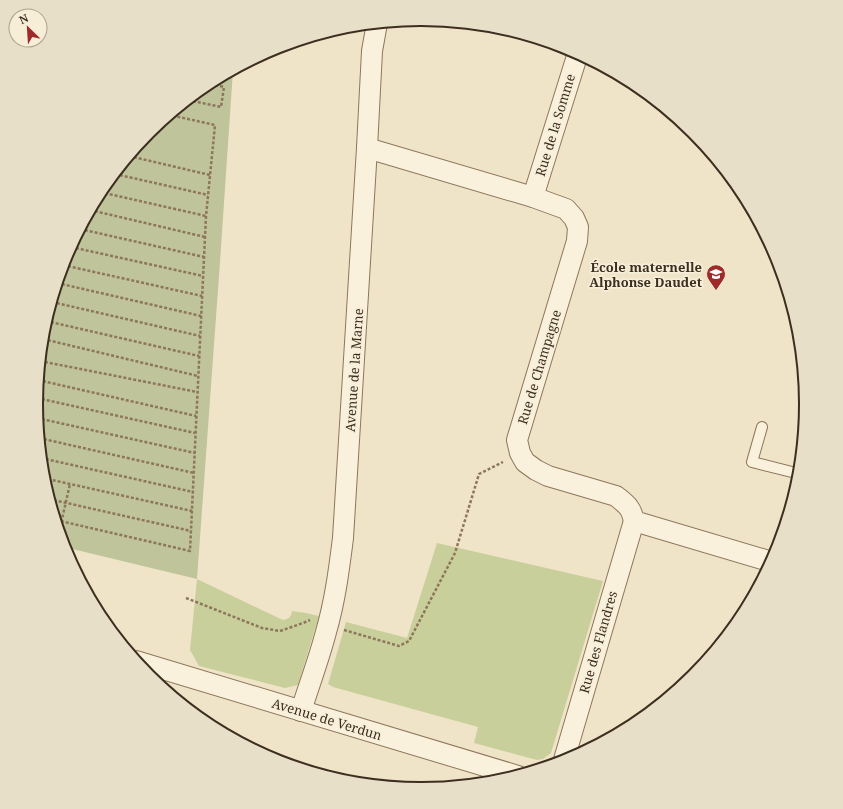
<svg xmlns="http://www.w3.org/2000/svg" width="843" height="809" font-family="'Noto Serif',serif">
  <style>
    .green { fill: #c9cf9b }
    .cemetery { fill: #bfc49a }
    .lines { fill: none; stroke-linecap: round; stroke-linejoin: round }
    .service-casing { stroke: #8d765c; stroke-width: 12 }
    .minor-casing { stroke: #8d765c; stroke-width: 22 }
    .path { stroke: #8d765c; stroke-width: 2.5; stroke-dasharray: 3 2; stroke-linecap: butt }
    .service { stroke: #faf1dc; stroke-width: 10 }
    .minor { stroke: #faf1dc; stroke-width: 20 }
    .labels { text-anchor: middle; stroke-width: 3.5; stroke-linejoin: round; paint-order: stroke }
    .street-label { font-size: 13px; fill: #3d2e20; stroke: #f7eed8 }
    .poi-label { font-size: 13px; font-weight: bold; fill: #3d2e20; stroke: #f7eed8; text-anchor: end }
    .rim { fill: none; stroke: #3d2e20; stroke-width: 2 }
  </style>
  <rect width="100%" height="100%" fill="#f0e4c8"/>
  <!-- green -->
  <g class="green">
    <path d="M437 543 603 581 551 753 543 759 537 760 474 743 478 727 333 687 328 684 346 622 407 638Z"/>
    <path d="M197 579 283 620C289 619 291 617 292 611L306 613 319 616 298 685 285 688 199 666 190 650Z"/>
  </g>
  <!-- cemetery -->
  <path class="cemetery" d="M233 70 220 262 197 579 64 547 43 479 36 404 43 329 65 257 101 190 149 132 208 84Z"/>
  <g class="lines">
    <!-- service casing -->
    <g class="service-casing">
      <path id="service" d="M762 427 752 462 800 474"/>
    </g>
    <!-- minor casing -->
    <g class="minor-casing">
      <g id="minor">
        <path d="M367 148 533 197 566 209 574 218 578 227 577 241 517 440 520 453 525 462 536 470 548 476 616 496C627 505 631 507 634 521L772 562"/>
        <path d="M533 197 578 53"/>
        <path d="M136 661 518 776"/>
        <path d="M301 711C309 685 319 659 326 632 335 601 339 570 343 538L367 148 372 51 377 23"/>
        <path d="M563 763 634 521"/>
      </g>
    </g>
    <!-- path -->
    <g class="path">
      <path d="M188 100 221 107 224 87 209 83"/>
      <path d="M129 156 210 175"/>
      <path d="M115 174 208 195"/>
      <path d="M100 192 206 216"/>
      <path d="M90 210 205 237"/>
      <path d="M80 229 204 257"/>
      <path d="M71 247 203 276"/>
      <path d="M63 265 202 296"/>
      <path d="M57 283 201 316"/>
      <path d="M52 302 200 336"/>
      <path d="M46 321 199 356"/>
      <path d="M43 339 198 376"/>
      <path d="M40 361 197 392"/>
      <path d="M38 380 196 416"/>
      <path d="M37 398 195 433"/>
      <path d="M37 418 195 453"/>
      <path d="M39 438 194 473"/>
      <path d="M41 458 193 492"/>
      <path d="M43 478 192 511"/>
      <path d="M49 499 191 531"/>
      <path d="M56 520 190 551 206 216 215 125 170 115"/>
      <path d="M59 532 70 484"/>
      <path d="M186 598 262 628 280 631 303 623 310 620"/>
      <path d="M344 630 399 646 409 641 455 553 479 474 503 462"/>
    </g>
    <!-- service -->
    <use href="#service" class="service"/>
    <!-- minor -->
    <use href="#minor" class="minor"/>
  </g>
  <!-- icons -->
  <defs>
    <g id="school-pin" transform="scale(1)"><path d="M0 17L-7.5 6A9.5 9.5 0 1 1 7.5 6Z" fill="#9e2a2b" stroke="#f7eed8"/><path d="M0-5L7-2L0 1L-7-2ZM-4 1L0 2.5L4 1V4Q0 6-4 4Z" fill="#fff"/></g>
  </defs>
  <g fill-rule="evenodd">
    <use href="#school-pin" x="716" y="274"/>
  </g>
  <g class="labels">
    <!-- street labels -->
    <g class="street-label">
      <text transform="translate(555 125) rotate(-73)" y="5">Rue de la Somme</text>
      <text transform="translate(539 367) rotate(-73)" y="5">Rue de Champagne</text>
      <text transform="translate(354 370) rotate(-86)" y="5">Avenue de la Marne</text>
      <text transform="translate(598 642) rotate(-74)" y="5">Rue des Flandres</text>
      <text transform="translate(327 719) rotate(17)" y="5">Avenue de Verdun</text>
    </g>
    <!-- poi labels -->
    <g class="poi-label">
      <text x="702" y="272">École maternelle<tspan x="702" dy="15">Alphonse Daudet</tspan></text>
    </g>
  </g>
  <!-- crop -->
  <path d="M0 0H843V809H0ZM43 404a378 378 0 1 1 756 0a378 378 0 1 1-756 0Z" fill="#e8dfc9" fill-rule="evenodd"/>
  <path class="rim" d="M43 404a378 378 0 1 1 756 0a378 378 0 1 1-756 0Z"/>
  <!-- north arrow -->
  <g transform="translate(28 28) rotate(335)"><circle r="19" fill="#f7eed8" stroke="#ada18e"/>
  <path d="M0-3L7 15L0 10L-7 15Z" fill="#9e2a2b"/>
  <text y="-6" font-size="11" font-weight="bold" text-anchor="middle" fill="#3d2e20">N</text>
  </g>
</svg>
